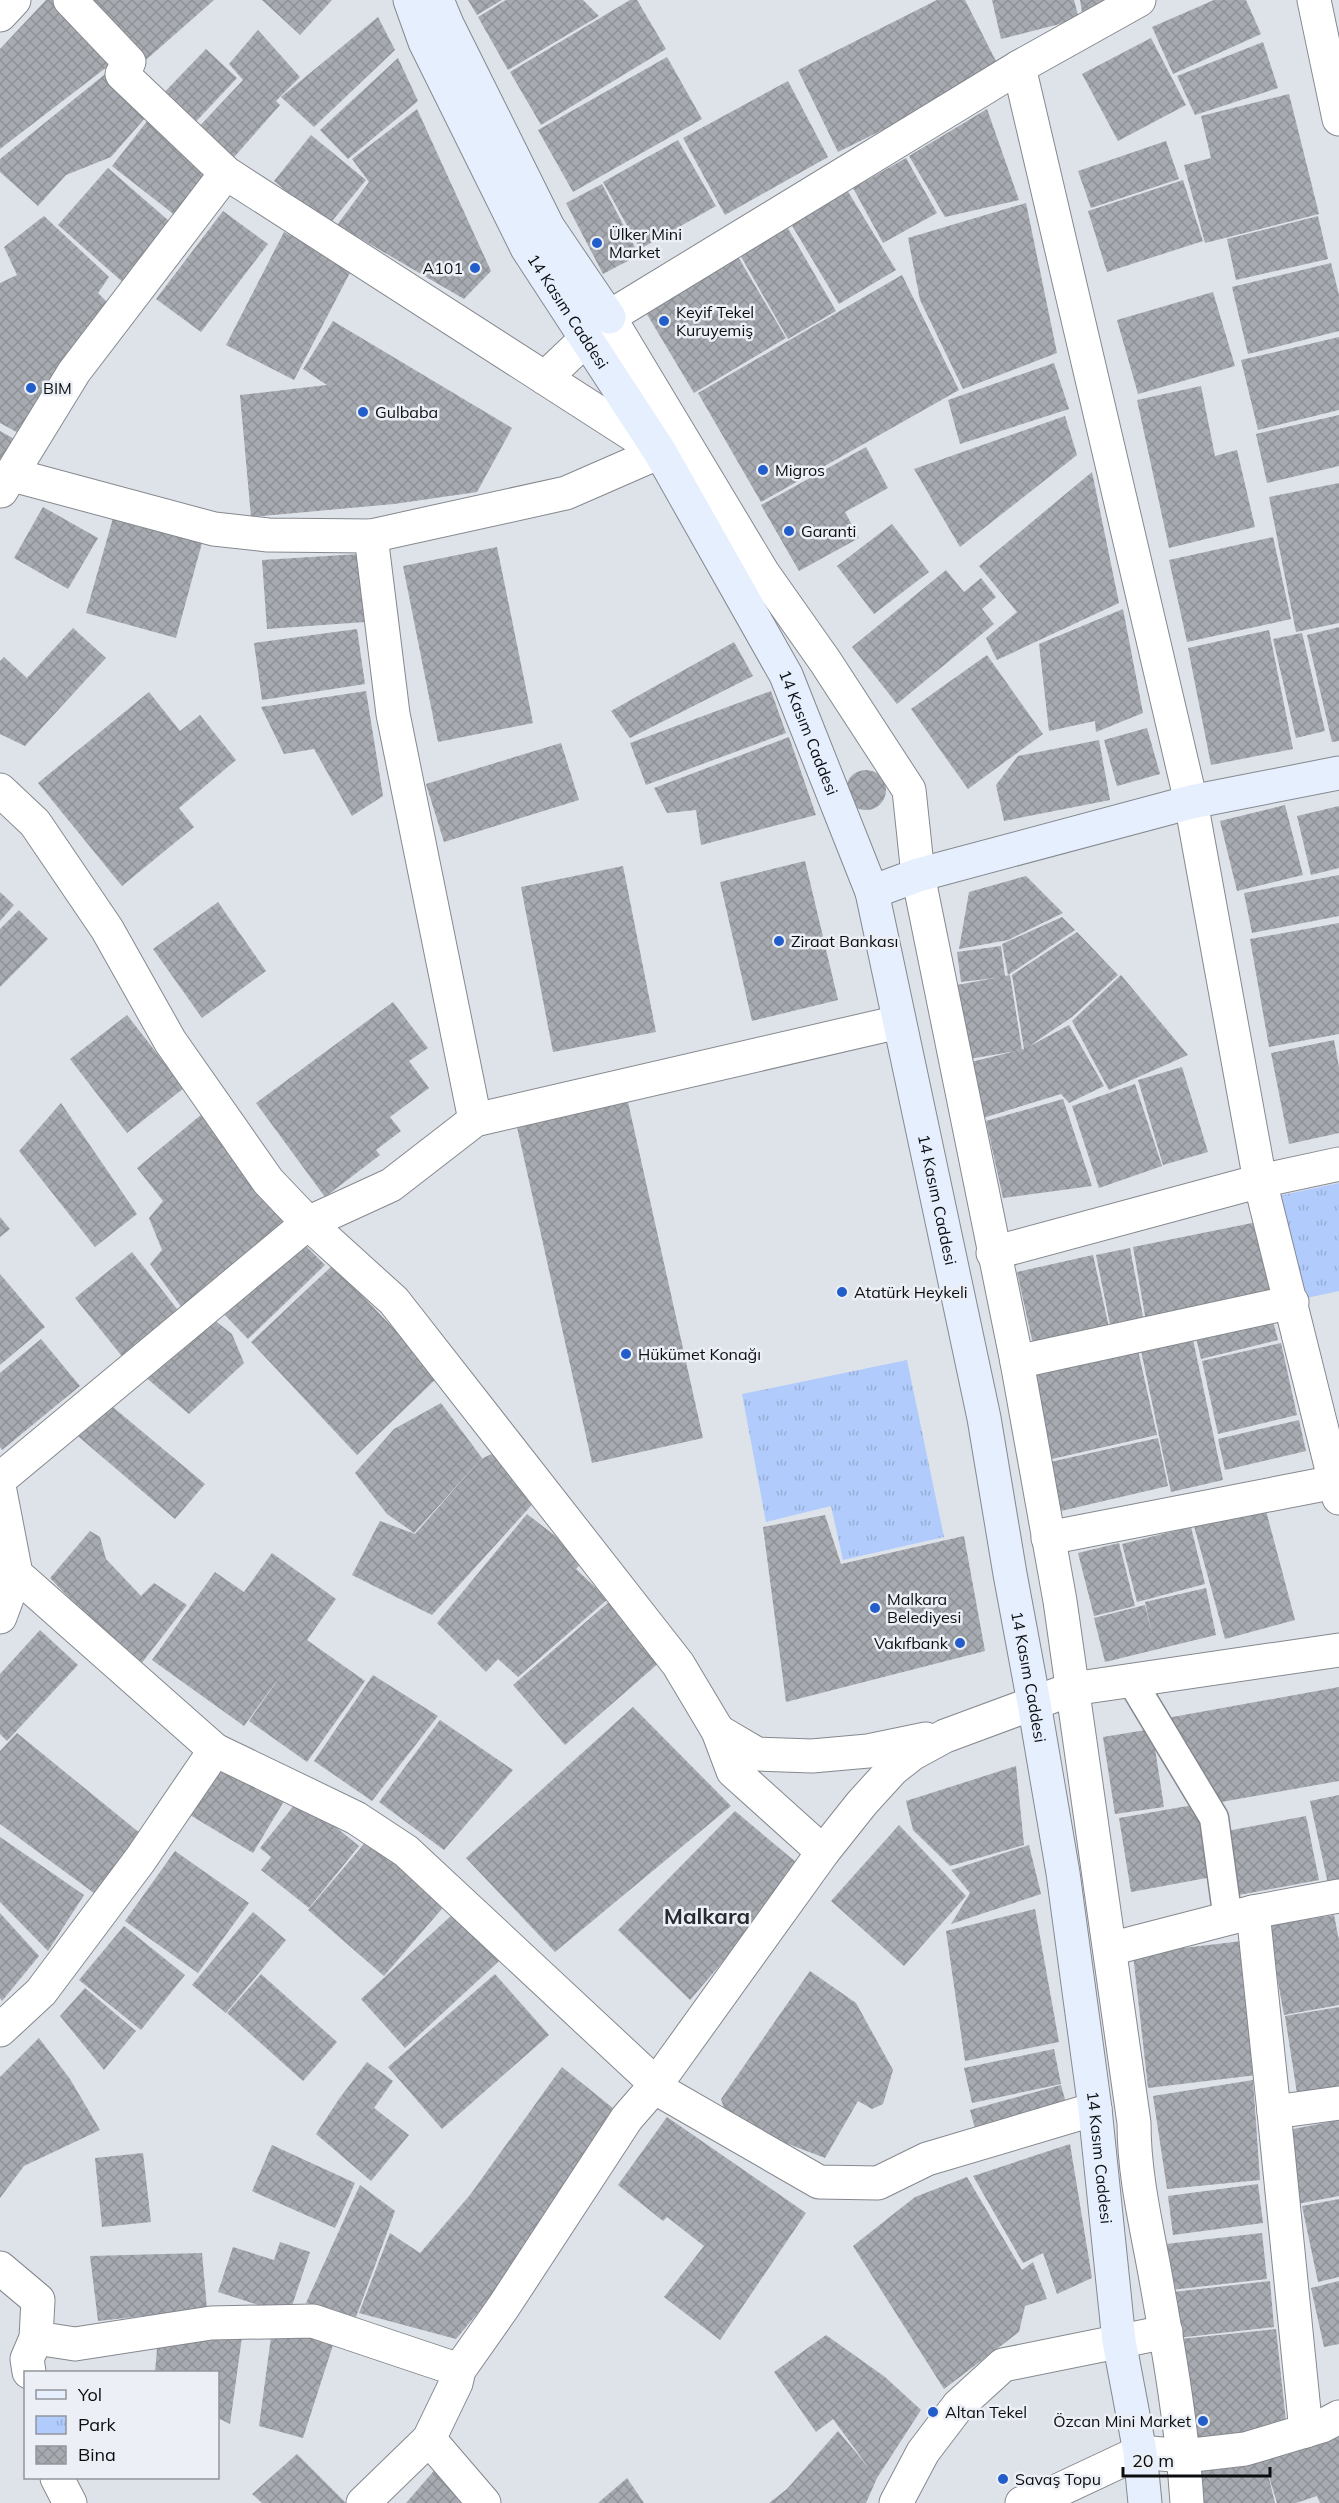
<svg xmlns="http://www.w3.org/2000/svg" width="1339" height="2503" font-family="Mulish,sans-serif">
  <style>
    .park { fill: url(#park-tufts) }
    .building { fill: url(#building-cross-hatch) }
    .lines { fill: none; stroke-linecap: round; stroke-linejoin: round }
    .lane-casing { stroke: #85898f; stroke-width: 31 }
    .street-casing { stroke: #85898f; stroke-width: 35 }
    .secondary-casing { stroke: #85898f; stroke-width: 35 }
    .lane { stroke: #fff; stroke-width: 28 }
    .street { stroke: #fff; stroke-width: 33 }
    .secondary { stroke: #e6effe; stroke-width: 33 }
    .poi-dot { fill: #225dc9; stroke: #ecf0f6; stroke-width: 2 }
    .labels { text-anchor: middle; stroke-width: 5; stroke-linejoin: round; paint-order: stroke }
    .poi-label { font-size: 16px; fill: #0b0d0f; stroke: #ecf0f6; text-anchor: start }
    .street-label { font-size: 16px; fill: #0b0d0f; stroke: #ecf0f6 }
    .district-label { font-size: 22px; font-weight: bold; fill: #272a2f; stroke: #ecf0f6 }
  </style>
  <defs>
    <pattern id="park-tufts" width="24" height="20" patternUnits="userSpaceOnUse" patternTransform="scale(1.5)"><rect width="24" height="20" fill="#b1ccfc"/><path d="M3 7l-1-3M5 7V3M7 7l1-3M15 17l-1-3M17 17v-4M19 17l1-3" fill="none" stroke="#97aed7"/></pattern>
    <pattern id="building-cross-hatch" width="8" height="8" patternUnits="userSpaceOnUse" patternTransform="scale(1.5)"><rect width="8" height="8" fill="#a7abb1"/><path d="M0 0l8 8M0 8l8-8" fill="none" stroke="#8e9297"/></pattern>
  </defs>
  <rect width="100%" height="100%" fill="#dee2e9"/>
  <!-- park -->
  <g class="park">
    <path d="M1339 1183V1291L1297 1300 1273 1197Z"/>
    <path d="M907 1360 944 1537 843 1560 831 1506 766 1522 742 1394Z"/>
  </g>
  <!-- building -->
  <g class="building">
    <path d="M46 0H61L120 57 0 149V49Z"/>
    <path d="M81 0H214L139 66Z"/>
    <path d="M262 0H332L300 35Z"/>
    <path d="M468 0H502L477 15Z"/>
    <path d="M506 0H583L599 16 508 70 478 17Z"/>
    <path d="M630 0H637L666 49 541 125 510 72Z"/>
    <path d="M937 0H965L1001 71 838 152 798 70Z"/>
    <path d="M992 0H1074L1079 19 1001 39Z"/>
    <path d="M1080 0H1109L1082 13Z"/>
    <path d="M1214 0H1246L1261 34 1173 74 1152 27Z"/>
    <path d="M378 17 395 50 314 127 281 97Z"/>
    <path d="M258 30 300 77 276 101 280 105 229 163 194 132 243 80 229 64Z"/>
    <path d="M1151 38 1186 105 1118 141 1082 74Z"/>
    <path d="M1263 42 1278 88 1195 115 1177 76Z"/>
    <path d="M206 49 237 78 188 130 157 100Z"/>
    <path d="M667 57 702 119 573 192 538 130Z"/>
    <path d="M398 58 418 101 348 159 320 130Z"/>
    <path d="M109 71 152 110 111 157 66 175 38 206 0 172V159Z"/>
    <path d="M788 81 828 157 725 215 683 138Z"/>
    <path d="M1289 94 1319 214 1205 243 1184 165 1211 158 1201 116Z"/>
    <path d="M417 109 491 271 464 299 337 225 369 182 352 159Z"/>
    <path d="M987 109 1019 200 945 217 909 156Z"/>
    <path d="M148 120 218 174 181 220 112 166Z"/>
    <path d="M311 135 366 180 328 226 274 181Z"/>
    <path d="M678 140 716 206 640 249 603 182Z"/>
    <path d="M1166 141 1179 179 1091 208 1078 171Z"/>
    <path d="M906 158 937 213 883 243 853 188Z"/>
    <path d="M108 168 176 227 126 285 58 225Z"/>
    <path d="M1183 180 1203 241 1107 272 1088 211Z"/>
    <path d="M602 184 639 255 603 274 566 203Z"/>
    <path d="M847 190 896 270 839 304 791 224Z"/>
    <path d="M1026 203 1057 353 963 389 920 300 908 238Z"/>
    <path d="M223 211 268 244 201 332 156 299Z"/>
    <path d="M44 216 109 277 98 293 113 308 20 434 0 423V283L17 275 4 247Z"/>
    <path d="M1318 216 1328 259 1236 280 1227 239Z"/>
    <path d="M786 225 836 311 788 339 739 253Z"/>
    <path d="M284 232 353 267 294 380 226 345Z"/>
    <path d="M737 255 786 338 694 393 645 311Z"/>
    <path d="M1331 263 1339 295V331L1248 354 1232 287Z"/>
    <path d="M902 275 959 390 761 502 698 393Z"/>
    <path d="M1213 292 1235 366 1138 394 1117 320Z"/>
    <path d="M333 321 512 428 477 492 394 504 251 517 240 395 327 385 303 369Z"/>
    <path d="M1339 337V410L1258 430 1241 360Z"/>
    <path d="M1054 363 1069 409 960 444 948 400Z"/>
    <path d="M1201 386 1215 456 1237 450 1255 527 1169 548 1137 400Z"/>
    <path d="M1339 415V466L1267 483 1256 434Z"/>
    <path d="M1065 416 1077 455 960 547 914 469Z"/>
    <path d="M0 431 18 441 0 469Z"/>
    <path d="M866 447 888 488 845 512 859 538 799 571 761 505Z"/>
    <path d="M1092 472 1119 603 997 660 986 638 1017 612 979 566Z"/>
    <path d="M1339 483V623L1296 632 1269 497Z"/>
    <path d="M43 507 98 538 68 589 14 558Z"/>
    <path d="M113 518 202 543 176 638 86 613Z"/>
    <path d="M892 524 929 572 874 614 837 566Z"/>
    <path d="M1273 537 1291 619 1187 642 1169 560Z"/>
    <path d="M497 547 533 723 438 742 403 566Z"/>
    <path d="M360 554 365 622 267 629 262 560Z"/>
    <path d="M946 570 964 592 981 578 996 597 982 609 994 624 897 704 852 647Z"/>
    <path d="M1123 609 1143 713 1096 732 1095 721 1049 731 1039 644Z"/>
    <path d="M1339 627V741L1332 742 1307 635Z"/>
    <path d="M73 628 106 658 25 746 0 734V661L4 657 27 678Z"/>
    <path d="M357 629 365 684 262 700 254 643Z"/>
    <path d="M1269 630 1293 749 1211 765 1188 648Z"/>
    <path d="M1302 633 1325 731 1296 738 1273 639Z"/>
    <path d="M734 642 753 676 630 738 611 711Z"/>
    <path d="M987 655 1043 734 968 789 911 709Z"/>
    <path d="M366 691 383 796 352 816 314 749 284 754 261 707Z"/>
    <path d="M771 691 786 733 646 785 630 743Z"/>
    <path d="M149 692 180 731 200 715 236 760 179 808 194 827 122 886 38 783Z"/>
    <path d="M1147 728 1160 774 1117 786 1104 740Z"/>
    <path d="M789 737 816 815 701 845 696 810 667 813 654 788Z"/>
    <path d="M1099 740 1110 800 1004 821 996 785 1018 756Z"/>
    <path d="M561 743 579 800 444 842 426 784Z"/>
    <circle cx="866" cy="790" r="20"/>
    <path d="M1285 805 1303 875 1237 891 1220 821Z"/>
    <path d="M1339 806V868L1311 875 1297 816Z"/>
    <path d="M805 861 838 1000 752 1021 720 882Z"/>
    <path d="M623 866 656 1032 553 1052 521 887Z"/>
    <path d="M1339 875V916L1252 933 1244 893Z"/>
    <path d="M1026 876 1063 913 1008 940 959 949 969 892Z"/>
    <path d="M0 892 14 905 0 921Z"/>
    <path d="M218 902 266 971 202 1018 153 949Z"/>
    <path d="M19 910 48 939 0 987V929Z"/>
    <path d="M1062 917 1075 930 1008 975 1002 944Z"/>
    <path d="M1339 923V1034L1269 1047 1250 939Z"/>
    <path d="M1077 932 1118 975 1072 1017 1028 1047 1069 1025 1104 1086 1069 1103 1061 1094 983 1118 971 1062 1024 1049 1012 975Z"/>
    <path d="M1001 946 1005 976 1010 975 1022 1050 969 1059 957 985 995 978 961 982 957 952Z"/>
    <path d="M1121 975 1188 1055 1109 1090 1072 1021Z"/>
    <path d="M393 1002 428 1048 409 1061 429 1088 390 1117 401 1131 376 1150 380 1155 325 1197 256 1103Z"/>
    <path d="M127 1015 184 1088 127 1133 70 1059Z"/>
    <path d="M1334 1040 1339 1067V1133L1289 1144 1271 1053Z"/>
    <path d="M1182 1067 1208 1152 1163 1165 1138 1080Z"/>
    <path d="M1135 1084 1162 1166 1099 1188 1072 1106Z"/>
    <path d="M1063 1099 1092 1186 1003 1198 986 1121Z"/>
    <path d="M628 1102 703 1438 592 1463 517 1127Z"/>
    <path d="M61 1103 137 1214 95 1247 19 1151Z"/>
    <path d="M208 1109 298 1227 190 1319 150 1264 162 1250 149 1218 163 1201 137 1168Z"/>
    <path d="M0 1217 10 1229 0 1237Z"/>
    <path d="M1257 1222 1271 1295 1146 1321 1133 1247Z"/>
    <path d="M294 1234 325 1265 248 1339 217 1307Z"/>
    <path d="M1130 1248 1145 1327 1112 1334 1096 1255Z"/>
    <path d="M132 1252 185 1319 129 1365 75 1298Z"/>
    <path d="M1093 1255 1110 1332 1034 1349 1017 1272Z"/>
    <path d="M333 1265 439 1376 357 1455 251 1342Z"/>
    <path d="M0 1274 45 1327 0 1365Z"/>
    <path d="M204 1312 232 1334 244 1363 189 1414 137 1370Z"/>
    <path d="M1271 1313 1278 1340 1201 1359 1195 1333Z"/>
    <path d="M1192 1335 1223 1480 1171 1492 1140 1346Z"/>
    <path d="M41 1339 80 1386 2 1450 0 1447V1373Z"/>
    <path d="M1281 1343 1297 1415 1218 1434 1202 1361Z"/>
    <path d="M1137 1346 1157 1435 1052 1459 1033 1370Z"/>
    <path d="M102 1398 205 1484 175 1519 73 1432Z"/>
    <path d="M441 1403 482 1458 414 1533 387 1514 355 1473 394 1429Z"/>
    <path d="M1299 1420 1306 1451 1225 1470 1218 1439Z"/>
    <path d="M1158 1438 1168 1486 1061 1511 1050 1462Z"/>
    <path d="M496 1452 538 1498 432 1615 352 1575 380 1521 415 1534 481 1459Z"/>
    <path d="M1265 1507 1295 1620 1225 1639 1194 1526Z"/>
    <path d="M527 1514 585 1559 576 1569 608 1599 518 1677 498 1659 486 1672 437 1623Z"/>
    <path d="M825 1515 841 1564 964 1536 985 1651 786 1702 763 1527Z"/>
    <path d="M1191 1527 1205 1584 1137 1602 1122 1544Z"/>
    <path d="M90 1531 100 1537 106 1559 141 1596 154 1583 187 1605 137 1669 50 1578Z"/>
    <path d="M1119 1543 1135 1606 1094 1616 1078 1553Z"/>
    <path d="M272 1553 336 1599 307 1640 365 1681 307 1762 249 1721 286 1668 244 1726 152 1660 215 1572 244 1592Z"/>
    <path d="M1206 1588 1216 1635 1105 1662 1094 1618 1145 1605 1153 1638 1145 1602Z"/>
    <path d="M610 1601 661 1661 565 1745 513 1685Z"/>
    <path d="M40 1630 78 1665 7 1741 0 1734V1674Z"/>
    <path d="M373 1675 438 1716 372 1801 314 1761Z"/>
    <path d="M1339 1687V1781L1221 1802 1167 1718Z"/>
    <path d="M633 1707 731 1806 555 1952 466 1858Z"/>
    <path d="M440 1720 513 1770 444 1850 379 1802Z"/>
    <path d="M1152 1729 1164 1807 1115 1814 1103 1737Z"/>
    <path d="M17 1733 141 1834 98 1896 0 1824V1751Z"/>
    <path d="M223 1759 286 1798 253 1853 190 1815Z"/>
    <path d="M1016 1766 1024 1845 950 1866 913 1830 906 1801Z"/>
    <path d="M1339 1795V1881L1328 1884 1310 1801Z"/>
    <path d="M300 1798 359 1846 309 1908 261 1870 271 1857 260 1848Z"/>
    <path d="M1199 1804 1212 1877 1131 1892 1119 1818Z"/>
    <path d="M735 1811 803 1868 690 2000 618 1930Z"/>
    <path d="M1306 1816 1319 1880 1239 1895 1227 1831Z"/>
    <path d="M899 1825 966 1896 904 1966 831 1901Z"/>
    <path d="M0 1837 84 1895 48 1951 0 1902Z"/>
    <path d="M369 1838 446 1904 384 1976 308 1910Z"/>
    <path d="M1029 1845 1041 1894 951 1924 970 1893 951 1870Z"/>
    <path d="M175 1851 249 1903 198 1973 125 1921Z"/>
    <path d="M1035 1909 1059 2042 965 2061 946 1931Z"/>
    <path d="M253 1912 286 1940 226 2013 192 1985Z"/>
    <path d="M0 1913 39 1956 2 2001 0 1998Z"/>
    <path d="M454 1913 499 1961 405 2048 361 1999Z"/>
    <path d="M1334 1915 1339 1940V2005L1284 2015 1268 1926Z"/>
    <path d="M124 1926 185 1975 141 2030 79 1980Z"/>
    <path d="M1242 1941 1257 2075 1148 2088 1133 1954Z"/>
    <path d="M810 1971 856 2003 893 2070 883 2104 872 2109 858 2101 825 2158 728 2121 721 2099Z"/>
    <path d="M261 1974 337 2042 303 2081 227 2013Z"/>
    <path d="M495 1974 549 2035 442 2129 388 2067Z"/>
    <path d="M85 1988 136 2031 104 2070 60 2016Z"/>
    <path d="M1339 2007V2093L1298 2100 1285 2016Z"/>
    <path d="M39 2038 70 2079 100 2130 24 2166 0 2198V2077Z"/>
    <path d="M1054 2049 1061 2084 972 2103 964 2068Z"/>
    <path d="M367 2062 393 2081 374 2108 409 2135 371 2181 316 2134 339 2099Z"/>
    <path d="M562 2067 619 2113 535 2244 456 2339 359 2313 390 2233 420 2253 470 2195Z"/>
    <path d="M1253 2080 1260 2180 1167 2189 1153 2096Z"/>
    <path d="M1061 2085 1069 2114 978 2139 970 2110Z"/>
    <path d="M667 2117 806 2213 720 2340 664 2297 704 2246 667 2217 663 2221 618 2185Z"/>
    <path d="M1339 2120V2196L1297 2204 1283 2131Z"/>
    <path d="M1070 2144 1092 2278 1057 2294 1043 2253 1023 2263 973 2176Z"/>
    <path d="M272 2145 355 2183 335 2228 252 2191Z"/>
    <path d="M143 2153 151 2222 102 2227 95 2158Z"/>
    <path d="M967 2177 1022 2270 1033 2262 1047 2299 1025 2306 1019 2332 944 2389 853 2246 915 2197Z"/>
    <path d="M1258 2184 1263 2223 1173 2235 1168 2196Z"/>
    <path d="M360 2185 395 2211 356 2317 306 2303Z"/>
    <path d="M1339 2199V2277L1318 2282 1302 2206Z"/>
    <path d="M1262 2233 1267 2279 1171 2290 1166 2244Z"/>
    <path d="M280 2242 310 2252 289 2315 218 2292 233 2247 274 2260Z"/>
    <path d="M202 2253 207 2309 98 2321 90 2256Z"/>
    <path d="M1270 2281 1274 2327 1177 2338 1173 2292Z"/>
    <path d="M1339 2281V2344L1324 2347 1311 2288Z"/>
    <path d="M1276 2329 1287 2431 1192 2443 1180 2339Z"/>
    <path d="M311 2332 334 2342 303 2438 259 2426 271 2337Z"/>
    <path d="M826 2335 885 2377 921 2410 877 2478 866 2503H769L787 2489 838 2431 869 2468 833 2419 816 2432 774 2372Z"/>
    <path d="M158 2337H242L230 2424 218 2418V2372H155Z"/>
    <path d="M1339 2426V2503H1320L1317 2496 1296 2503H1277L1267 2470 1275 2503H1202L1193 2470Z"/>
    <path d="M297 2454 346 2503H262L252 2494Z"/>
    <path d="M439 2465 473 2503H406Z"/>
    <path d="M627 2478 644 2503H598Z"/>
  </g>
  <g class="lines">
    <!-- lane casing -->
    <g class="lane-casing">
      <path id="lane" d="M1131 1680 1214 1818 1228 1920"/>
    </g>
    <!-- street casing -->
    <g class="street-casing">
      <g id="street">
        <path d="M70 0 129 62 122 74 226 173 660 452"/>
        <path d="M1314 0 1339 119"/>
        <path d="M0 15 14 0"/>
        <path d="M1019 67 1191 802 1260 1181 1339 1498"/>
        <path d="M609 317 763 573 825 661 909 790 918 875 1017 1362 1060 1601 1134 2123C1134 2172 1145 2220 1154 2268 1168 2346 1182 2424 1187 2503"/>
        <path d="M545 378 609 317 1019 67 1139 0"/>
        <path d="M13 475 214 529 268 535 371 536 566 493 660 452"/>
        <path d="M1 491 74 372 226 173"/>
        <path d="M371 536 393 714 475 1120"/>
        <path d="M0 790 35 823 107 929 170 1041 268 1181 308 1223 394 1301 678 1664 718 1731 733 1771 823 1852"/>
        <path d="M993 1253 1260 1181 1339 1164"/>
        <path d="M1017 1362 1292 1302"/>
        <path d="M0 1479 308 1223 391 1185 475 1120 899 1022"/>
        <path d="M0 1491 16 1574 215 1750 356 1818 406 1851 656 2084"/>
        <path d="M1048 1538 1335 1482"/>
        <path d="M0 1617 16 1574"/>
        <path d="M718 1731 757 1754 812 1756 868 1751 926 1739"/>
        <path d="M1253 1912 1274 2112 1339 2103"/>
        <path d="M1110 1949 1253 1912 1339 1896"/>
        <path d="M0 2030 41 1992 140 1860 215 1750"/>
        <path d="M654 2087 819 2182 878 2183 927 2159 1095 2109"/>
        <path d="M1274 2112 1306 2431"/>
        <path d="M0 2268 38 2300 36 2338 27 2359 29 2372"/>
        <path d="M36 2338 75 2344 211 2323 313 2321 459 2370"/>
        <path d="M429 2439 484 2503"/>
        <path d="M57 2478 70 2503"/>
        <path d="M363 2503 429 2439 456 2383 459 2370 504 2306 627 2118 654 2087 823 1852 862 1803 893 1769 912 1754 945 1736 1072 1689 1339 1650"/>
        <path d="M896 2503 923 2452 958 2406 1003 2365 1166 2332"/>
        <path d="M1022 2503 1059 2490 1140 2452 1184 2456 1245 2449 1322 2426 1339 2417"/>
      </g>
    </g>
    <!-- secondary casing -->
    <g class="secondary-casing">
      <g id="secondary">
        <path id="s1" d="M410 0 425 42 527 248 660 452 786 675 872 892 984 1418 1010 1574 1034 1703 1063 1873 1095 2109 1119 2341 1140 2452 1145 2503"/>
        <path d="M437 0 447 24 548 227 609 317"/>
        <path d="M872 892 918 875 1191 802 1339 773"/>
      </g>
    </g>
    <!-- lane -->
    <use href="#lane" class="lane"/>
    <!-- street -->
    <use href="#street" class="street"/>
    <!-- secondary -->
    <use href="#secondary" class="secondary"/>
  </g>
  <!-- markers -->
  <g class="poi-dot">
    <circle cx="597" cy="243" r="6"/>
    <circle cx="475" cy="268" r="6"/>
    <circle cx="664" cy="321" r="6"/>
    <circle cx="31" cy="388" r="6"/>
    <circle cx="363" cy="412" r="6"/>
    <circle cx="763" cy="470" r="6"/>
    <circle cx="789" cy="531" r="6"/>
    <circle cx="779" cy="941" r="6"/>
    <circle cx="842" cy="1292" r="6"/>
    <circle cx="626" cy="1354" r="6"/>
    <circle cx="875" cy="1608" r="6"/>
    <circle cx="960" cy="1643" r="6"/>
    <circle cx="933" cy="2412" r="6"/>
    <circle cx="1203" cy="2421" r="6"/>
    <circle cx="1003" cy="2479" r="6"/>
  </g>
  <g class="labels">
    <!-- poi labels -->
    <g class="poi-label">
      <text x="609" y="240">Ülker Mini<tspan x="609" dy="18">Market</tspan></text>
      <text x="463" y="274" text-anchor="end">A101</text>
      <text x="676" y="318">Keyif Tekel<tspan x="676" dy="18">Kuruyemiş</tspan></text>
      <text x="43" y="394">BIM</text>
      <text x="375" y="418">Gulbaba</text>
      <text x="775" y="476">Migros</text>
      <text x="801" y="537">Garanti</text>
      <text x="791" y="947">Ziraat Bankası</text>
      <text x="854" y="1298">Atatürk Heykeli</text>
      <text x="638" y="1360">Hükümet Konağı</text>
      <text x="887" y="1605">Malkara<tspan x="887" dy="18">Belediyesi</tspan></text>
      <text x="948" y="1649" text-anchor="end">Vakıfbank</text>
      <text x="945" y="2418">Altan Tekel</text>
      <text x="1191" y="2427" text-anchor="end">Özcan Mini Market</text>
      <text x="1015" y="2485">Savaş Topu</text>
    </g>
    <!-- street labels -->
    <g class="street-label">
      <text dy="6" stroke="none"><textPath href="#s1" startOffset="350">14 Kasım Caddesi</textPath></text>
      <text dy="6" stroke="none"><textPath href="#s1" startOffset="836">14 Kasım Caddesi</textPath></text>
      <text dy="6" stroke="none"><textPath href="#s1" startOffset="1322">14 Kasım Caddesi</textPath></text>
      <text dy="6" stroke="none"><textPath href="#s1" startOffset="1808">14 Kasım Caddesi</textPath></text>
      <text dy="6" stroke="none"><textPath href="#s1" startOffset="2294">14 Kasım Caddesi</textPath></text>
    </g>
    <!-- district labels -->
    <g class="district-label">
      <text x="707" y="1924">Malkara</text>
    </g>
  </g>
  <!-- legend -->
  <rect x="24" y="2371" width="195" height="108" fill="#ecf0f6" stroke="#92959a" stroke-width="1.5"/>
  <rect x="36" y="2390" width="30" height="9" fill="#e6effe" stroke="#92959a" stroke-width="1.5"/>
  <text x="78" y="2401" font-size="18" fill="#0b0d0f">Yol</text>
  <rect x="36" y="2416" width="30" height="18" fill="url(#park-tufts)" stroke="#92959a" stroke-width="1.5"/>
  <text x="78" y="2431" font-size="18" fill="#0b0d0f">Park</text>
  <rect x="36" y="2446" width="30" height="18" fill="url(#building-cross-hatch)" stroke="#92959a" stroke-width="1.5"/>
  <text x="78" y="2461" font-size="18" fill="#0b0d0f">Bina</text>
  <!-- scale -->
  <path d="M1123 2467v9h147v-9" fill="none" stroke="#0b0d0f" stroke-width="3"/>
  <text x="1132" y="2467" font-size="18" fill="#0b0d0f" stroke="#ecf0f6" stroke-width="4.5" paint-order="stroke">20 m</text>
</svg>
